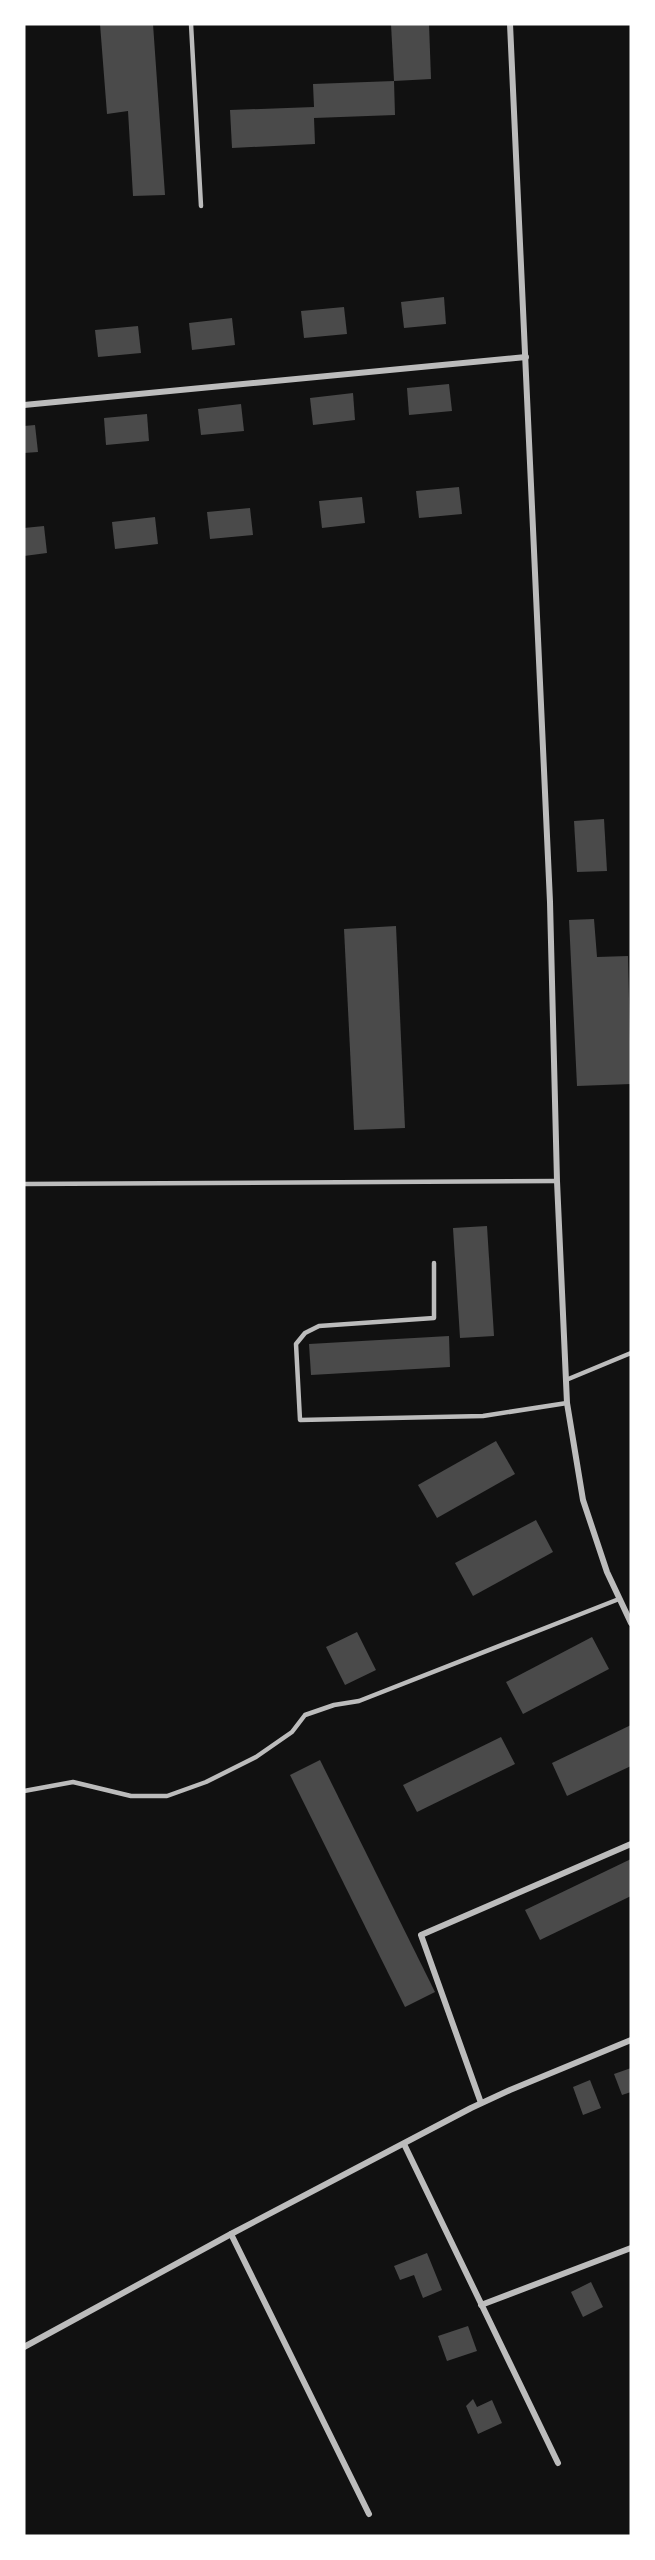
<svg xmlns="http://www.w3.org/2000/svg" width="655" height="2560" font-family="'Golos Text',sans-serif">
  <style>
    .building { fill: #4a4a4a }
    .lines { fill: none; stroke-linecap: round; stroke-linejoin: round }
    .service { stroke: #bcbcbc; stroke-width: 4.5 }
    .minor { stroke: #bcbcbc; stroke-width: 6 }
  </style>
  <rect width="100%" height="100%" fill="#111"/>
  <!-- building -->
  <g class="building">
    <path d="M100 24H153L165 195 133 196 128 111 107 114Z"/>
    <path d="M391 24H429L431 79 394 81Z"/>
    <path d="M394 81 395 115 314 118 315 144 232 148 230 110 314 107 313 84Z"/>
    <path d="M444 297 446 324 404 328 401 302Z"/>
    <path d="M344 307 347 334 304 338 301 311Z"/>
    <path d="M232 318 235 345 192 350 189 323Z"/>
    <path d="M138 326 141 353 98 357 95 330Z"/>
    <path d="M449 384 452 411 409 415 407 388Z"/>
    <path d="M353 393 355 420 313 425 310 398Z"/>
    <path d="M241 404 244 431 201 435 198 409Z"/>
    <path d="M147 414 149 441 106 445 104 418Z"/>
    <path d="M35 425 38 452 24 453V426Z"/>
    <path d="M459 487 462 514 419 518 416 491Z"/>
    <path d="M362 497 365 523 322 528 319 501Z"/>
    <path d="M250 508 253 535 210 539 207 512Z"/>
    <path d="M155 517 158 544 115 549 112 522Z"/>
    <path d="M44 526 47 553 24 556V528Z"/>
    <path d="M604 819 607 871 577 872 574 821Z"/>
    <path d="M594 919 597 957 628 956 631 1084 577 1086 569 920Z"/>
    <path d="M396 926 405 1128 354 1130 344 929Z"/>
    <path d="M487 1226 494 1336 460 1338 453 1228Z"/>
    <path d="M449 1336 450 1367 311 1375 309 1344Z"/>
    <path d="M496 1441 515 1474 437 1518 418 1485Z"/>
    <path d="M536 1520 553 1552 473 1596 455 1563Z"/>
    <path d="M357 1632 376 1670 345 1685 326 1647Z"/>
    <path d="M592 1637 609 1669 523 1714 506 1682Z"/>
    <path d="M631 1725V1766L567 1796 552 1763Z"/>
    <path d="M501 1737 515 1764 417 1812 403 1785Z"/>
    <path d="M320 1760 435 1992 405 2007 290 1775Z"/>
    <path d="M631 1859V1896L540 1940 525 1910Z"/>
    <path d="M631 2068V2092L622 2095 614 2074Z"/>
    <path d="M590 2080 601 2108 583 2115 573 2087Z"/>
    <path d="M427 2253 442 2290 423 2298 414 2275 400 2280 394 2266Z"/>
    <path d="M591 2282 603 2307 583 2317 571 2292Z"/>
    <path d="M468 2326 477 2351 447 2361 438 2336Z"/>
    <path d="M473 2399 477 2407 492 2400 502 2423 478 2434 466 2406Z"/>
  </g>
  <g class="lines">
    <!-- service -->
    <g class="service">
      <path d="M191 24 201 206"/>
      <path d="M24 1184 557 1181"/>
      <path d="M434 1263V1318L319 1326 305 1333 296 1344 300 1420 483 1416 567 1403"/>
      <path d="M566 1380 631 1353"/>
      <path d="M24 1791 73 1782 131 1796H167L206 1782 256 1757 292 1732 305 1715 334 1705 359 1701 619 1599"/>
    </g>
    <!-- minor -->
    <g class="minor">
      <path d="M510 24 550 902 557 1181 567 1403 583 1500 607 1572 631 1623"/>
      <path d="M24 405 526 357"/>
      <path d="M481 2103 421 1935 631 1844"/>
      <path d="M404 2144 558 2463"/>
      <path d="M231 2234 369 2514"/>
      <path d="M481 2305 631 2248"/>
      <path d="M24 2347 231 2234 471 2108 510 2090 631 2040"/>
    </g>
  </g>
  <!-- border -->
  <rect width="655" height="2560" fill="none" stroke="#ffffff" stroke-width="51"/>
</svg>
